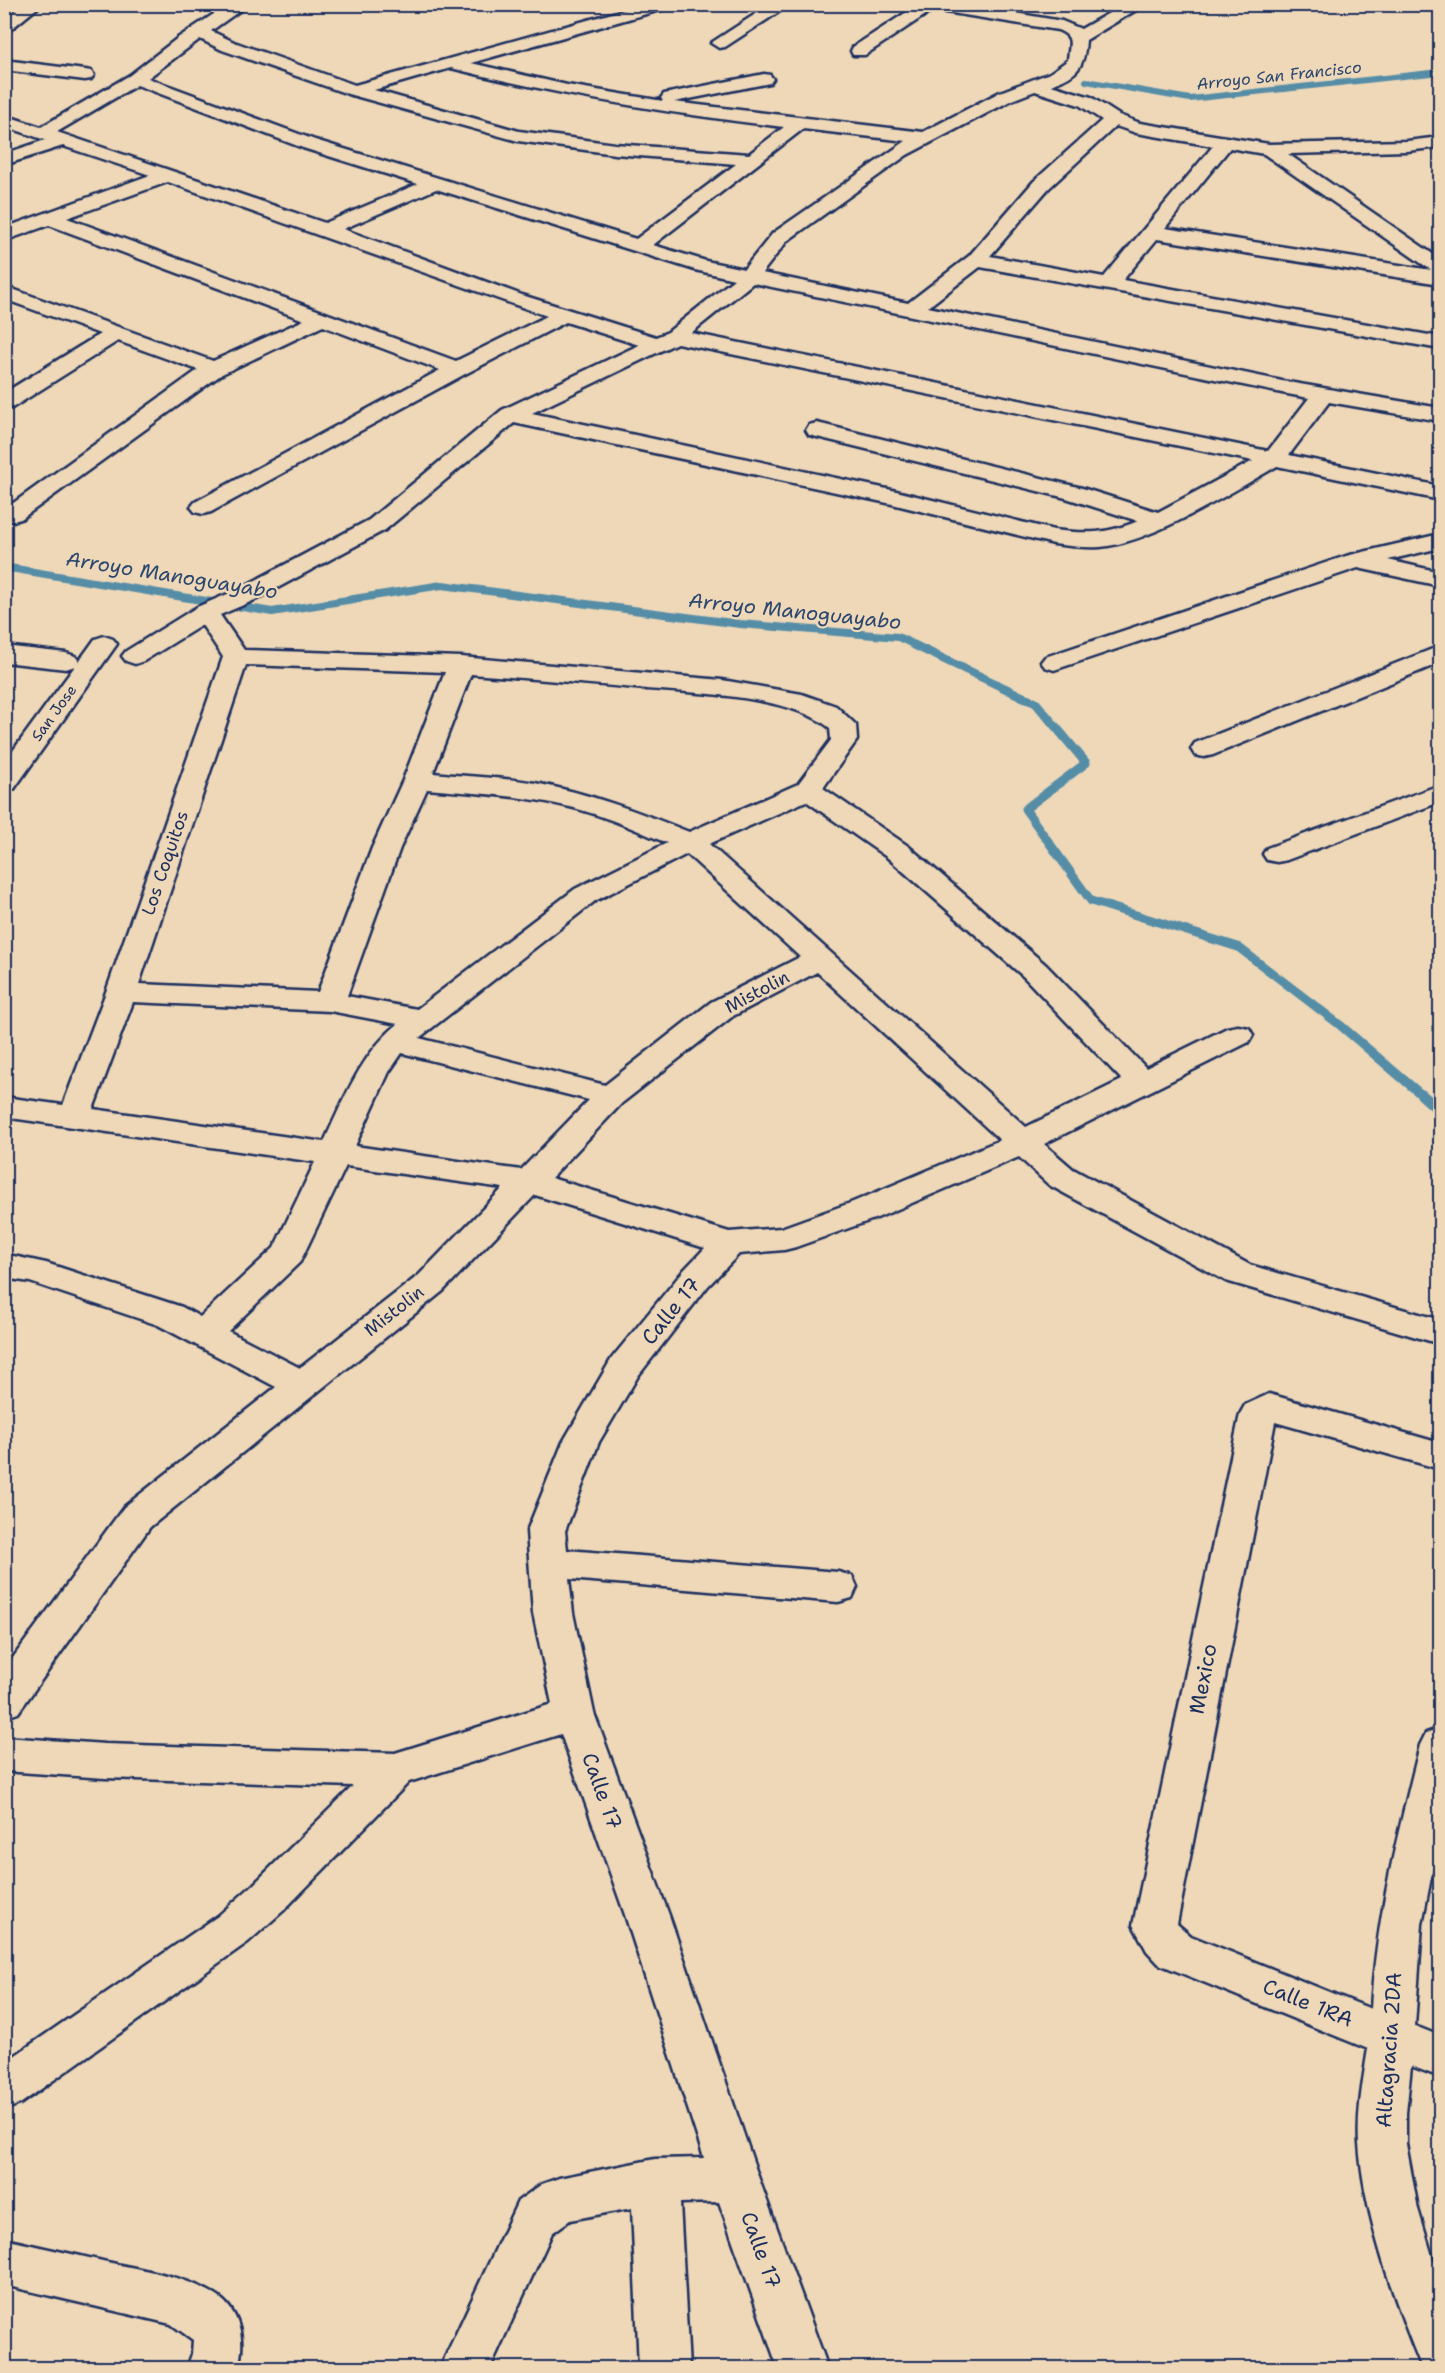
<svg xmlns="http://www.w3.org/2000/svg" width="1445" height="2373" font-family="'Shantell Sans',sans-serif">
  <style>
    .lines { fill: none; stroke-linecap: round; stroke-linejoin: round }
    .stream-far3 { stroke: #558da7; stroke-width: 6 }
    .stream-far2 { stroke: #558da7; stroke-width: 8 }
    .stream-far1 { stroke: #558da7; stroke-width: 9 }
    .stream { stroke: #558da7; stroke-width: 11 }
    .minor-casing { stroke: #1b2f5e; stroke-width: 5 }
    .major-casing { stroke: #1b2f5e; stroke-width: 5 }
    .minor { fill: #efd8b8; fill-rule: evenodd }
    .major { fill: #efd8b8; fill-rule: evenodd }
    .labels { text-anchor: middle; stroke-width: 4.5; stroke-linejoin: round; paint-order: stroke }
    .far-street-label { font-size: 15px; fill: #1b2f5e; stroke: #efd8b8 }
    .far-water-label { font-size: 16px; font-style: italic; fill: #2a4770; stroke: #efd8b8 }
    .street-label { font-size: 18px; fill: #1b2f5e; stroke: #efd8b8 }
    .water-label { font-size: 20px; font-style: italic; fill: #2a4770; stroke: #efd8b8 }
    .near-street-label { font-size: 21px; fill: #1b2f5e; stroke: #efd8b8 }
  </style>
  <rect width="100%" height="100%" fill="#efd8b8"/>
  <filter id="ink" filterUnits="userSpaceOnUse"><feTurbulence type="fractalNoise" baseFrequency=".0167" numOctaves="2"/><feDisplacementMap in="SourceGraphic" scale="12" xChannelSelector="R" yChannelSelector="G"/><feConvolveMatrix kernelMatrix="1 2 1 2 8 2 1 2 1" color-interpolation-filters="sRGB"/></filter>
  <g filter="url(#ink)">
    <g class="lines">
      <!-- stream-far3 -->
      <path class="stream-far3" d="M1086 81 1190 99 1440 72"/>
      <!-- stream-far2 -->
      <path class="stream-far2" d="M4 567 272 612 442 585 740 624 898 637 917 646"/>
      <!-- stream-far1 -->
      <path class="stream-far1" d="M914 645 1036 703 1086 763 1025 809 1091 901 1238 947 1340 1025 1424 1097"/>
      <!-- stream -->
      <path class="stream" d="M1422 1095 1440 1111"/>
      <!-- minor casing -->
      <g class="minor-casing">
        <g id="minor">
          <path d="M229 4H249L211 31 234 42 355 85 645 4H673L671 7 471 63 567 85 663 101 661 98 664 94 764 74 770 75 773 79 770 83 674 102 923 132 1000 92 1050 73 1068 60C1069 44 1075 37 1058 30L933 10 865 55H853L851 51 853 47 919 4H961L1062 21 1081 29 1125 4H1146L1086 40C1084 68 1078 75 1051 85L1091 97 1119 115 1140 123 1269 144 1407 141 1440 137V147L1407 151 1288 154 1440 259V284L1157 239 1123 280 1440 337V349L980 267 928 307 1282 381 1440 408V421L1329 402 1289 455 1440 486V500L1277 466C1232 492 1151 543 1100 547 1085 548 1069 546 1054 544L892 504 514 423 385 530 255 600 220 615 244 650 461 657 722 680 802 694 836 706 856 725 857 740 823 788 908 846 1046 965 1146 1068 1227 1028 1238 1026 1249 1028 1253 1035 1249 1042 1044 1144 1073 1169 1250 1265 1440 1320V1344L1226 1281 1049 1185 1019 1157 877 1218 796 1247 784 1250 739 1254 708 1286 638 1376 599 1442 565 1531 567 1550 838 1572 852 1576 857 1587 852 1598 838 1602 569 1579 573 1613 594 1713 669 1915 759 2179 828 2368H778L719 2202 680 2203 689 2368H639L632 2208 570 2220 552 2233 490 2368H440L518 2201 542 2184 559 2178 655 2159 704 2158 625 1915 561 1734 409 1782 283 1911 248 1942 20 2104 4 2110V2063L218 1916 253 1885 353 1786 105 1778 4 1771V1737L105 1744 395 1753 552 1704 533 1613 527 1531 563 1442 612 1358 684 1270 705 1248 535 1195 443 1291 150 1527 18 1713 4 1718V1670L124 1507 276 1387 158 1325 30 1282 4 1278V1254L46 1263 182 1307 200 1317 274 1248 315 1162 4 1117V1097L63 1105 106 992 223 657 202 625 144 661 135 664 126 661 122 656 126 651 197 607 237 590 369 520 502 410 639 345 566 322 465 374 211 512 203 514 195 512 191 507 195 502 440 370 323 326 222 374 21 519 13 521 5 519V509L198 370 118 341 12 408 4 409V393L100 334 4 299V286L213 361 304 320 49 225 4 241V228L150 175 63 146 4 165V154L45 140 4 126V115L41 127 130 75 179 37ZM200 39 222 50 348 94 518 141 615 154 736 164 636 239 315 140 148 78ZM451 68C561 96 672 114 784 127L749 154 615 144 519 131 374 90ZM137 85 303 148 418 184 325 223 57 132ZM1035 91 1079 105 1102 120 1034 181 969 256 908 303 762 273 787 241 907 155 1012 100ZM1116 126 1136 133 1213 146 1104 277 990 256 1048 189ZM803 129 906 141 773 233 744 269 706 261 653 245ZM1230 148 1264 154 1431 270 1165 228ZM168 182 547 316 456 361 67 218ZM436 189 695 270 734 279 668 332 656 337 522 295 343 229ZM753 283 1282 393 1309 398 1268 451 691 333ZM677 343 1253 461 1158 512 1082 488 817 423 809 425 806 430 809 435 1066 498 1138 521C1107 534 1087 534 1054 530L892 490 532 413ZM246 665 445 672 403 780 372 848 318 992 139 984ZM471 674C525 678 580 683 635 688 688 693 789 694 830 728L831 740 798 784 689 832C639 812 589 793 535 783 502 777 467 777 433 773ZM427 789C483 794 540 796 594 814 619 822 643 833 667 843L575 889 417 1009 347 996 400 848ZM806 801 888 858 1024 977 1122 1080 1026 1127 709 844ZM687 854 800 957 711 1002 605 1085 419 1038 595 901ZM817 972 1000 1140 853 1202 781 1228 729 1232 551 1178 622 1103 733 1016ZM133 1002 330 1011 398 1024C361 1054 344 1099 324 1142L93 1109ZM402 1053 589 1100 521 1170 355 1146 389 1072ZM346 1166 503 1188 419 1275 300 1368 228 1331 300 1262Z"/>
          <path d="M771 4H791L725 47 719 48 711 43Z"/>
          <path d="M4 60 85 70 91 71 94 75 91 79 85 80 4 70Z"/>
          <path d="M1440 534V548L1388 560 1440 572V586L1358 568 1063 667 1054 670 1045 667 1041 662 1045 657 1346 556Z"/>
          <path d="M104 636 113 639 117 644 14 789 4 791V763L75 666 66 669 4 662V646L66 653 75 656 79 661 77 664 95 639Z"/>
          <path d="M1440 646V663L1213 755 1204 757 1195 755 1191 749 1195 743Z"/>
          <path d="M1440 785V802L1287 860 1277 862 1267 860 1263 854 1267 848Z"/>
          <path d="M1269 1394 1440 1443V1469L1275 1422 1177 1924 1191 1936 1371 2009C1376 1918 1398 1833 1420 1745L1426 1733 1440 1728V1831L1422 1924 1415 2026 1440 2036V2077L1411 2066 1406 2113V2144L1418 2209 1440 2283V2368H1422C1395 2303 1364 2215 1359 2144 1357 2112 1363 2080 1368 2049L1159 1964 1147 1951 1133 1925 1240 1414 1245 1405Z"/>
          <path d="M4 2239C42 2247 79 2256 116 2264 151 2272 190 2277 220 2298 241 2314 246 2345 237 2368H187L192 2354 193 2340 171 2324 4 2285Z"/>
        </g>
      </g>
      <!-- major casing -->
      <g class="major-casing">
        <path id="major" d="M23 4H42L10 30 4 32V19Z"/>
      </g>
      <!-- minor -->
      <use href="#minor" class="minor"/>
      <!-- major -->
      <use href="#major" class="major"/>
    </g>
  </g>
  <g class="labels">
    <!-- far-street labels -->
    <g class="far-street-label">
      <text transform="translate(54 713) rotate(-54)" y="5">San Jose</text>
    </g>
    <!-- far-water labels -->
    <g class="far-water-label">
      <text transform="translate(1279 75) rotate(-6)" y="6">Arroyo San Francisco</text>
    </g>
    <!-- street labels -->
    <g class="street-label">
      <text transform="translate(165 863) rotate(-71)" y="6">Los Coquitos</text>
      <text transform="translate(757 992) rotate(-28)" y="6">Mistolin</text>
      <text transform="translate(394 1311) rotate(-38)" y="6">Mistolin</text>
    </g>
    <!-- water labels -->
    <g class="water-label">
      <text transform="translate(172 575) rotate(9)" y="7">Arroyo Manoguayabo</text>
      <text transform="translate(795 611) rotate(6)" y="7">Arroyo Manoguayabo</text>
    </g>
    <!-- near-street labels -->
    <g class="near-street-label">
      <text transform="translate(671 1311) rotate(-51)" y="7">Calle 17</text>
      <text transform="translate(1203 1679) rotate(-79)" y="7">Mexico</text>
      <text transform="translate(602 1791) rotate(70)" y="7">Calle 17</text>
      <text transform="translate(1308 2003) rotate(22)" y="7">Calle 1RA</text>
      <text transform="translate(1389 2050) rotate(-86)" y="7">Altagracia 2DA</text>
      <text transform="translate(761 2250) rotate(70)" y="7">Calle 17</text>
    </g>
  </g>
  <!-- margin -->
  <rect width="1445" height="2373" fill="none" stroke="#efd8b8" stroke-width="24"/>
  <rect x="12" y="12" width="1421" height="2349" fill="none" stroke="#1b2f5e" stroke-width="2" filter="url(#ink)"/>
</svg>
